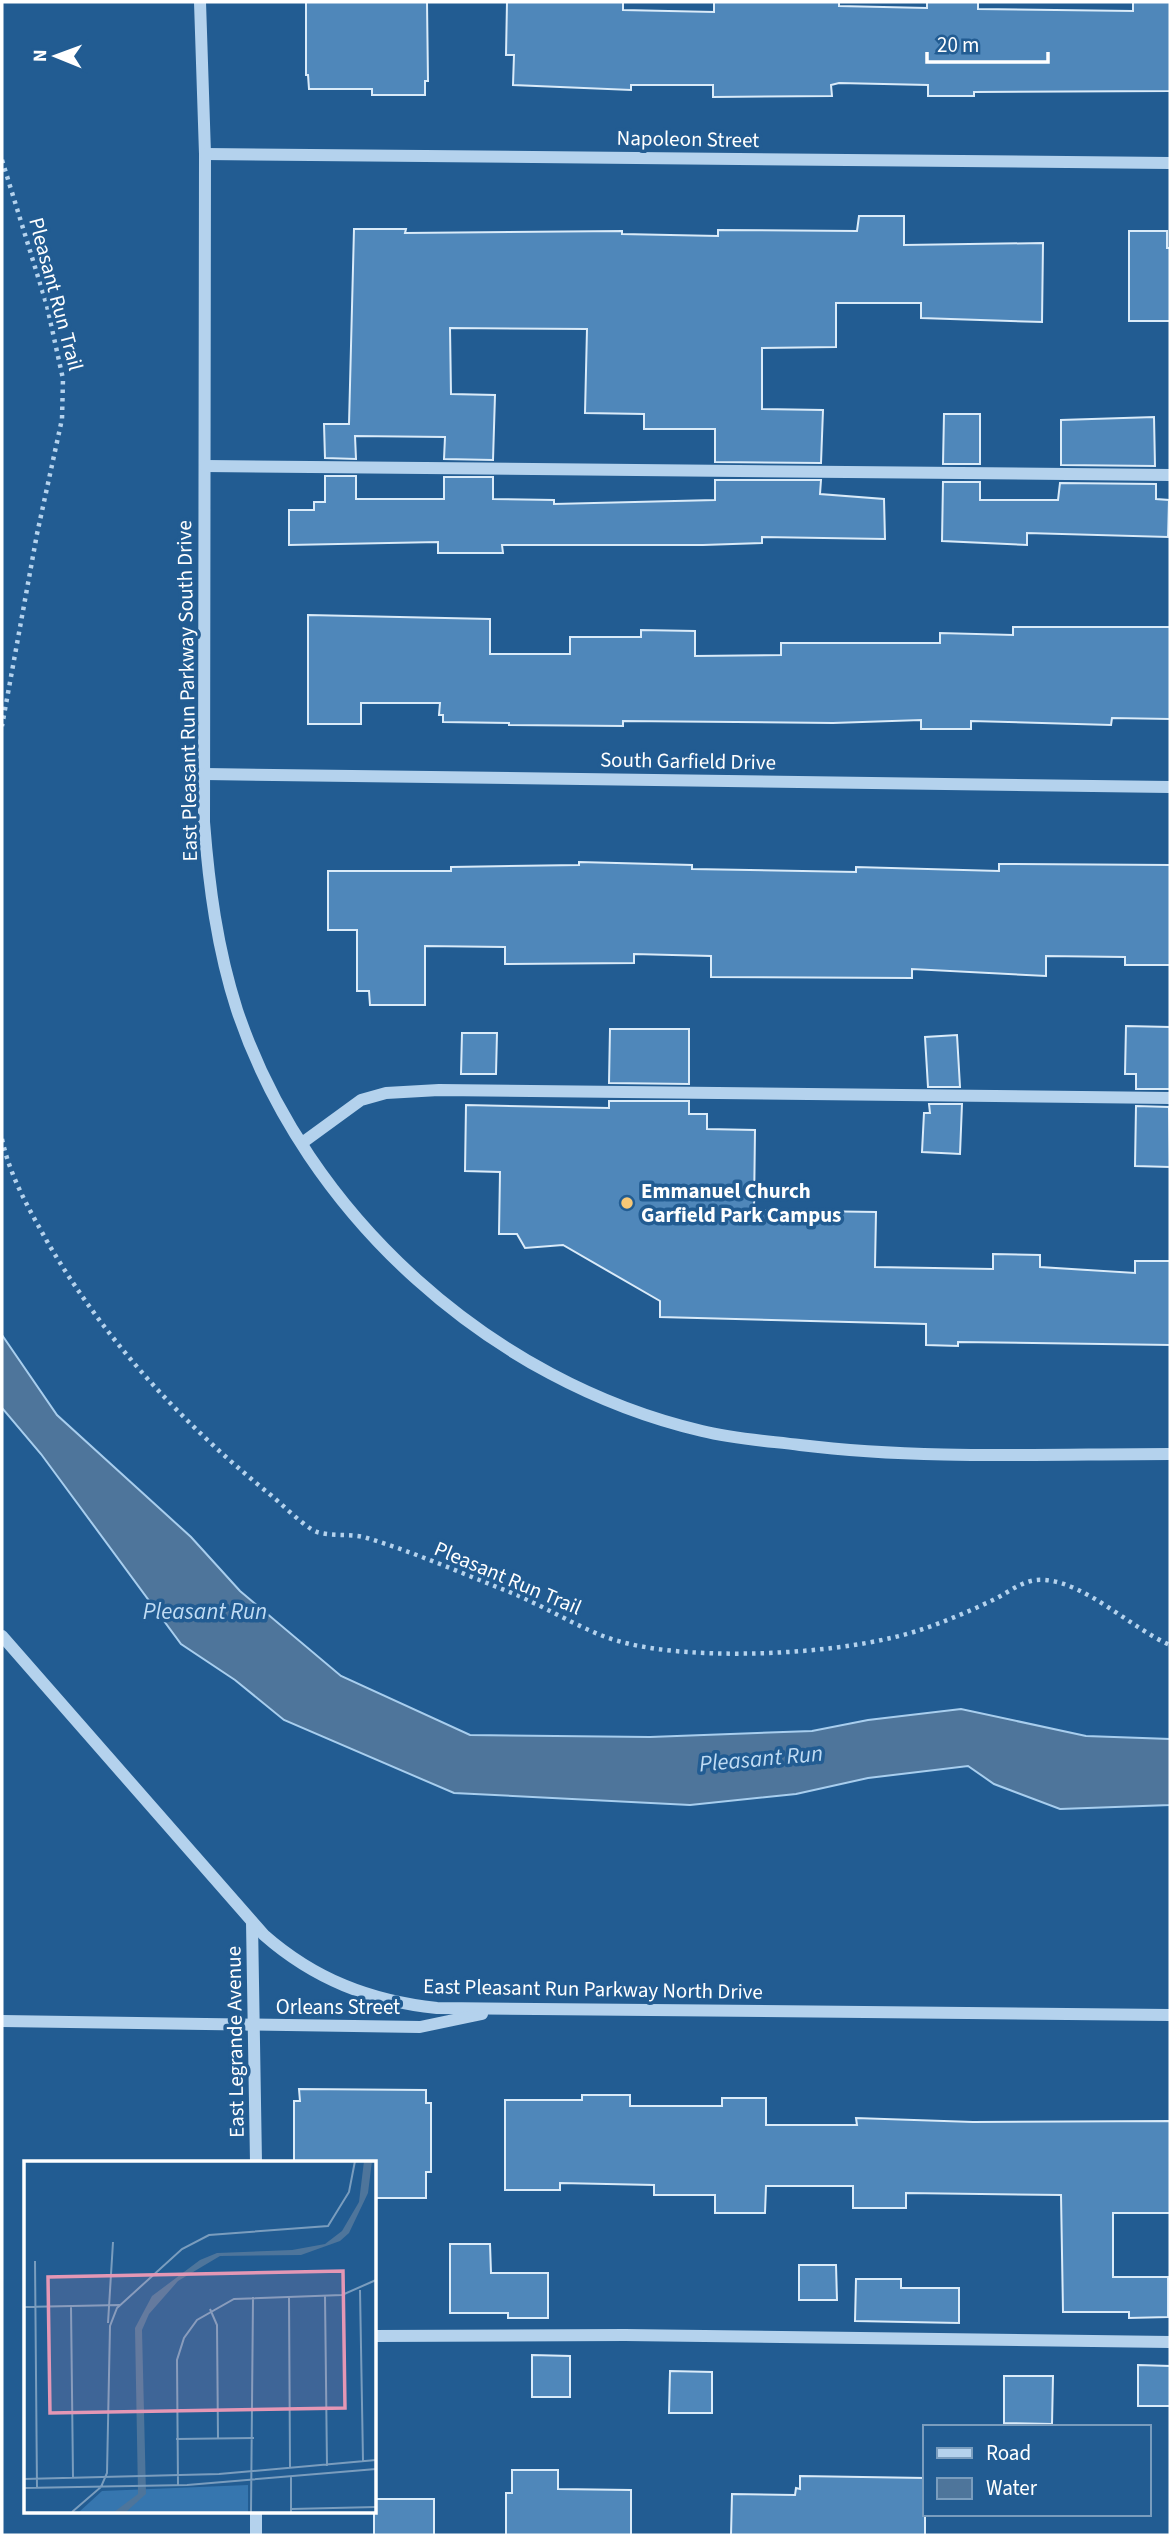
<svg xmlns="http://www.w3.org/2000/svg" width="1172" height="2537" font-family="'Source Sans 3',sans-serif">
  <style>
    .water { fill: #4e759b; stroke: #a8ceee; stroke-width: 2 }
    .building { fill: #4f87ba; stroke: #daebf9; stroke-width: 2 }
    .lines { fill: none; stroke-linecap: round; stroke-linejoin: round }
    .path { stroke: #b4d2ed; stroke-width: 4.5; stroke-dasharray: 3.5 5; stroke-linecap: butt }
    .minor { stroke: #b4d2ed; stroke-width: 12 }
    .poi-dot { fill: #f8c876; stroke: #225c92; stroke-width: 2.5 }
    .labels { text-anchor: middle; stroke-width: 7; stroke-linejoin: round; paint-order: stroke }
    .street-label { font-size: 21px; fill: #fff; stroke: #225c92 }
    .poi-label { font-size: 21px; font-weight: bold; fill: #fff; stroke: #225c92; text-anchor: start }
    .water-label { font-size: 23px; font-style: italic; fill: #c0dcf4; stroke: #225c92 }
    .inset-road { fill: none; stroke: #7a9dbe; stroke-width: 2 }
    .view { fill: #e497b5; fill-opacity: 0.15; stroke: #e497b5; stroke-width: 3.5 }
    .inset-edge { fill: none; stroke: #fff; stroke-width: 3.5 }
  </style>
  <rect width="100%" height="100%" fill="#225c92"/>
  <!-- water -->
  <path class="water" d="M2 1335 57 1415 191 1537 240 1591 341 1676 470 1735 650 1737 812 1731 868 1720 961 1709 1086 1736 1170 1739V1805L1060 1809 994 1784 968 1766 868 1778 796 1794 690 1805 454 1793 284 1720 235 1680 181 1644 41 1454 2 1408Z"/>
  <!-- building -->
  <g class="building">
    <path d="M306 2H427L428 81H425V95H372V89H309L308 75H306Z"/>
    <path d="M507 2H623V10L714 12V2H839V6L927 8V2H978V9L1133 11V2H1170V91L974 92V96H928V85L839 83 831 85 832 96 713 97V85H631V90L513 85 514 55H506Z"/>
    <path d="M859 216H904V245L1043 243 1042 322 921 318V303H836V347L762 348V409L823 410 821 463 715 462V429H644V414L585 413 587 329 450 328 451 394 495 395 493 460 444 459 445 437 355 436 356 459 325 458 324 424H349L354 229H406L405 233 622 231V234L718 236V230L857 231Z"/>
    <path d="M1129 231H1167V248H1170V321H1129Z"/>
    <path d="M944 414H980V464H943Z"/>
    <path d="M1154 417 1155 466 1061 465V420Z"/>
    <path d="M325 476H356V499H444V477H493V499L554 500V504L715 500V480H821L820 494 884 499 885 539 762 537V543L703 545H502L503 553H438V542L289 545V510H314V502H325Z"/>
    <path d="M943 482H980V500H1058L1060 483 1156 484V499L1169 500 1168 537 1027 533V545L942 541Z"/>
    <path d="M308 615 490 619V654H570V637H641V630L695 631V656L781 655V643H940V633L1013 635V627H1170V719L1112 718 1111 725 971 721V729H921V720L833 723 623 721V726L509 725V723L443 722V715H439L440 703H361V724H308Z"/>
    <path d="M579 862 692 865V869L856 872V867L999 871V864L1170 865V965H1125V957L1046 956V976L912 969V978L711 977V956L634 954V963L505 964V947L425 946V1005H370L369 991H357V930H328V871H451V867L579 865Z"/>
    <path d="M1126 1026 1170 1027V1089H1136V1074H1125Z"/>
    <path d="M610 1029H689V1084L609 1083Z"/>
    <path d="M462 1033H497L496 1074H461Z"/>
    <path d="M957 1035 960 1087H928L925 1037Z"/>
    <path d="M609 1101H689V1114H707V1129L755 1130 754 1210 876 1212 875 1267 993 1269V1254L1040 1255V1267L1135 1273V1261H1170V1345L958 1342V1346L926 1345V1324L660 1317V1301L563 1245 525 1248 517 1234H499L500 1172 465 1171 466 1105 609 1108Z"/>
    <path d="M929 1104H962L960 1154 922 1152 924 1113H930Z"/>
    <path d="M1136 1106 1169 1107 1170 1167 1135 1166Z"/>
    <path d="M299 2089 426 2090V2103H431V2172H426V2198H374V2162H294V2101H300Z"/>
    <path d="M582 2095H630V2106H722V2098H766V2125H857L856 2118 973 2122 1170 2121V2213H1113V2277H1168V2317L1129 2318V2312H1063L1061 2195 906 2193V2208H853V2186H766L765 2213H715V2195H654V2185L560 2183V2190H505V2100H582Z"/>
    <path d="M450 2244H490L491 2273H548V2318H508V2313H450Z"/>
    <path d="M799 2265H836L837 2300H799Z"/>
    <path d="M856 2279H901V2288H959V2323L855 2321Z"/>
    <path d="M532 2355 570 2356V2397H532Z"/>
    <path d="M1138 2365 1170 2366V2406H1138Z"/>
    <path d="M670 2371 712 2372V2413H669Z"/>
    <path d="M1004 2376H1053L1052 2424 1004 2423Z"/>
    <path d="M512 2470H558V2489L631 2490V2535H506V2493H512Z"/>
    <path d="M800 2476 925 2478V2535H731L732 2494 795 2495 796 2488 800 2489Z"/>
    <rect x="374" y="2499" width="60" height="36"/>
  </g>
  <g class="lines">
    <!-- path -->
    <g class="path">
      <path d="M2 160 47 306 63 379 62 419 37 534 2 726"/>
      <path d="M2 1139C10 1177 29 1209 48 1243 105 1340 180 1421 267 1492 280 1502 304 1527 317 1532 333 1537 351 1533 367 1538 414 1552 461 1573 507 1591 540 1604 570 1623 603 1636 629 1646 660 1650 687 1652 755 1657 856 1651 920 1630 944 1622 970 1611 993 1600 1010 1592 1024 1578 1045 1580 1086 1583 1131 1628 1170 1645"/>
    </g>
    <!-- minor -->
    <g class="minor">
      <path d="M200 2 205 154 204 822C209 886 217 948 237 1010 306 1216 492 1382 702 1431 735 1439 768 1441 800 1445 922 1460 1048 1454 1170 1454"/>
      <path d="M205 154 1170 163"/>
      <path d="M205 466 1170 475"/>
      <path d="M205 774 1170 787"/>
      <path d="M302 1143 361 1100 386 1093 439 1090 1170 1098"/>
      <path d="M2 1636 264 1935C314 1979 370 2001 437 2008L1170 2015"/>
      <path d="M252 1922 256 2162"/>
      <path d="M2 2021 420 2027 482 2014"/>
      <path d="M374 2336 625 2335 1170 2342"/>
      <path d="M256 2511V2535"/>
    </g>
  </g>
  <!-- markers -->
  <circle class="poi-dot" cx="627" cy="1203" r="7"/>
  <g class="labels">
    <!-- street labels -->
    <g class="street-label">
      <text transform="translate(688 139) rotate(1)" y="7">Napoleon Street</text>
      <text transform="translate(56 294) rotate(75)" y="7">Pleasant Run Trail</text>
      <text transform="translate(187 691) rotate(-91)" y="7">East Pleasant Run Parkway South Drive</text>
      <text transform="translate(688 761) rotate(1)" y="7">South Garfield Drive</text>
      <text transform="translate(508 1578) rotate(23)" y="7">Pleasant Run Trail</text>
      <text transform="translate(593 1989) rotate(1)" y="7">East Pleasant Run Parkway North Drive</text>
      <text x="338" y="2014">Orleans Street</text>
      <text transform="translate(235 2042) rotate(-91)" y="7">East Legrande Avenue</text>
    </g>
    <!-- poi labels -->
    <g class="poi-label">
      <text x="641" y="1198">Emmanuel Church<tspan x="641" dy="24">Garfield Park Campus</tspan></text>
    </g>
    <!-- water labels -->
    <g class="water-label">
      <text x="205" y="1619">Pleasant Run</text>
      <text transform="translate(761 1758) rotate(-5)" y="8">Pleasant Run</text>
    </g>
  </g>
  <!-- overview -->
  <g transform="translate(24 2161)">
    <rect width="352" height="352" fill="#225c92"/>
    <path d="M224 324V351H55L78 330Z" fill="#3676af"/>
    <path d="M340 0H348L344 32 325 72 316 80 277 94 196 95 154 120 125 153 118 169 122 333 102 351H90L114 333 111 167 128 135 176 99 193 92 268 89 301 83 318 70 335 41Z" fill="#4e759b"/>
    <path class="inset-road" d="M11 100 13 327M336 129 339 300M265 135 266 306M301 135 303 305M47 145 49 317M0 146 96 144M186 148 193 164 194 278M84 162 89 81M152 278 230 277M267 316V351M0 318 195 313 352 299M154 324 153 199 160 177 173 159 210 138 318 134 352 119M0 327 163 324 352 308M267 348 352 346M48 351 77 326 83 312 86 165 93 147 158 88 185 74 304 65 325 31 331 0M227 351 229 136"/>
    <path class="view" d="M319 110 321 247 26 252 24 116Z"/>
    <rect width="352" height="352" class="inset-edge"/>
  </g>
  <!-- border -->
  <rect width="1172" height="2537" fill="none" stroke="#ffffff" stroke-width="7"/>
  <!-- legend -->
  <rect x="923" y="2425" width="228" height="91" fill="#225c92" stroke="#7a9dbe" stroke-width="2"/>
  <rect x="937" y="2448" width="35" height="10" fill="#b4d2ed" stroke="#7a9dbe" stroke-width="2"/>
  <text x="986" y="2460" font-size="21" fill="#ffffff">Road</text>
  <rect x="937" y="2478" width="35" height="21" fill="#4e759b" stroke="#7a9dbe" stroke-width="2"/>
  <text x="986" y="2495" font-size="21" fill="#ffffff">Water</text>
  <!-- north arrow -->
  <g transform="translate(56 56) rotate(271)" stroke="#225c92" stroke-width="5" paint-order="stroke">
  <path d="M0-5L12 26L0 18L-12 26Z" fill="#ffffff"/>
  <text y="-10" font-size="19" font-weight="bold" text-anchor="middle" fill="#ffffff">N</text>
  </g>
  <!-- scale -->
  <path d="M927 52v10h121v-10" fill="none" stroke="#ffffff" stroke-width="3.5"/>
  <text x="937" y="52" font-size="21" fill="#ffffff" stroke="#225c92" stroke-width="5" paint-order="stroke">20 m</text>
</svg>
